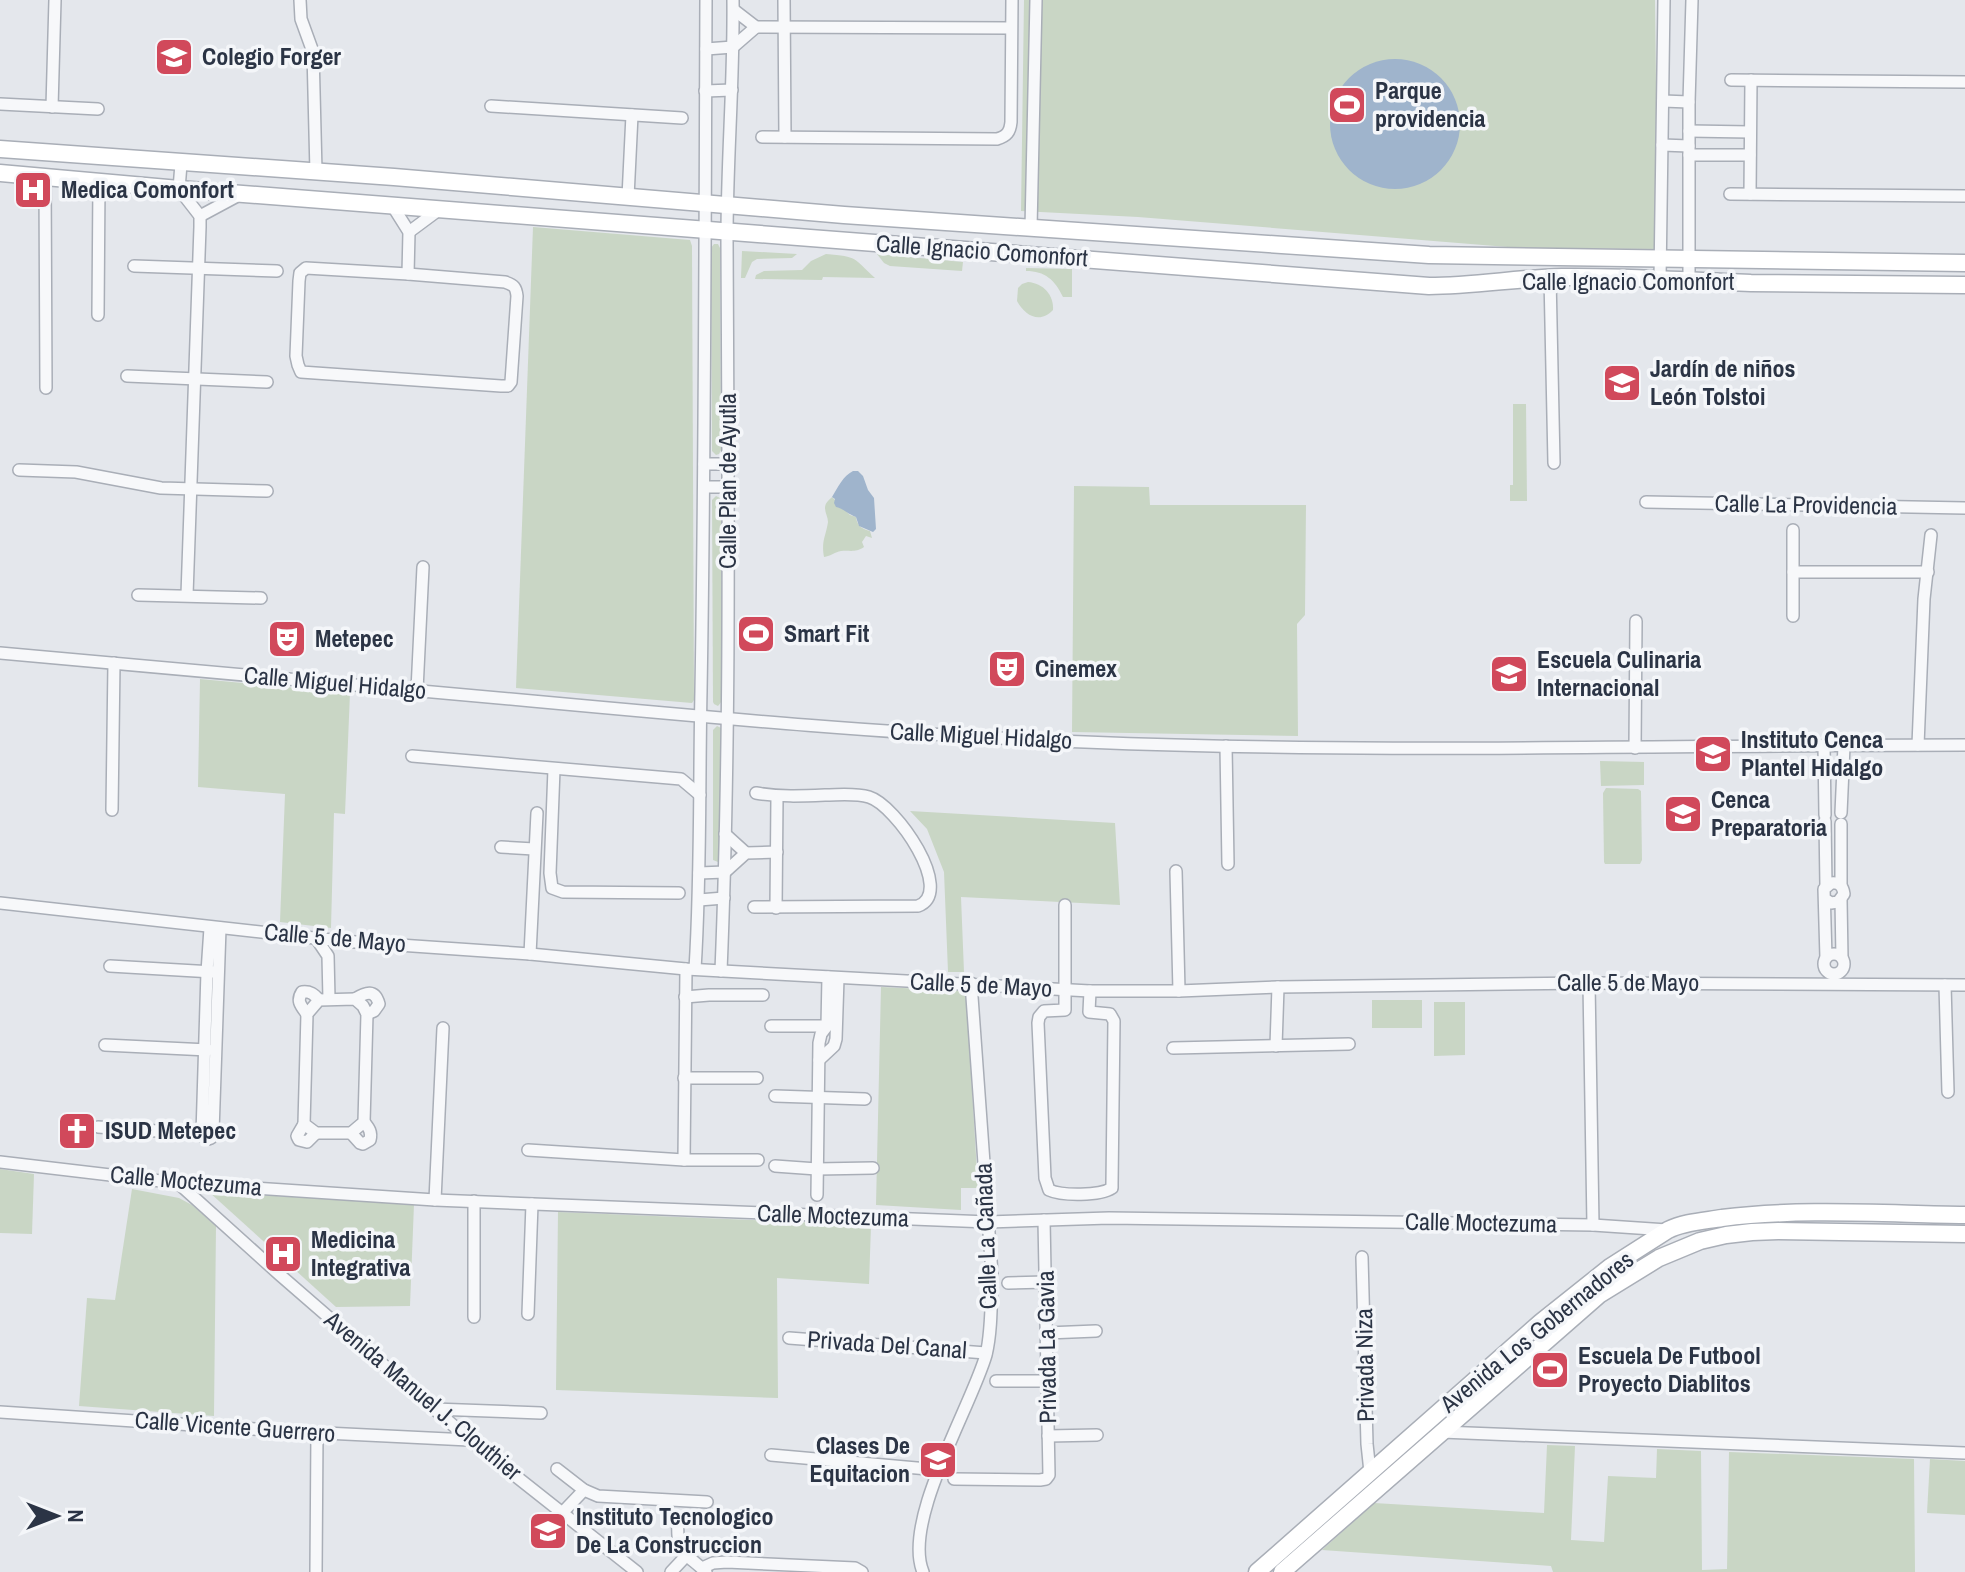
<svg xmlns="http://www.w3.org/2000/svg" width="1965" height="1572" font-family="'Archivo Narrow',sans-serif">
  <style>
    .green { fill: #c9d6c5 }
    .water { fill: #9fb4cc }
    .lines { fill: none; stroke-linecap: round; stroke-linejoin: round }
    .street-casing { stroke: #a9aeb7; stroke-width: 14 }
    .secondary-casing { stroke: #a9aeb7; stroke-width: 19 }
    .street { stroke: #f7f8fa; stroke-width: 11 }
    .secondary { stroke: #fff; stroke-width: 16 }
    .labels { text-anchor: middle; stroke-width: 7; stroke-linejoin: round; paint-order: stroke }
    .poi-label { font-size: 24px; font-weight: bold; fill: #2b3445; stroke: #f4f6f9; text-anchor: start }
    .street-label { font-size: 24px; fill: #2b3445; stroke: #f4f6f9 }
  </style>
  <rect width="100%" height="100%" fill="#e4e7ec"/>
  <!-- green -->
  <g class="green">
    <path d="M1024 0H1655L1658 249 1520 248 1138 217 1021 211Z"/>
    <path d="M533 227 690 240 692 246 694 700 692 703 516 688Z"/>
    <path d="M714 244H718L720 248 721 450 719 454 716 455 712 451 711 248Z"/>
    <path d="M742 251 797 254 792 258 757 259 752 262 745 278H741Z"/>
    <path d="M826 254C859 257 852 257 875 278L823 277 822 280 755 279 756 275 764 271 802 270 811 261Z"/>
    <path d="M877 254 963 262 962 271 890 266 884 263Z"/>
    <path d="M1026 268 1072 269V297H1063C1055 280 1045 271 1026 271Z"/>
    <path d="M1028 282C1043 283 1054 295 1053 310 1040 324 1025 316 1017 301L1018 288 1022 284Z"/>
    <path d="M1513 404H1526L1527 501H1510V485H1513Z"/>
    <path d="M1074 486 1149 487 1150 505H1306L1305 615 1297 624 1298 736 1072 732Z"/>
    <path d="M716 496 720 498 721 501 722 701 718 706 714 704 713 702 712 500Z"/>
    <path d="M832 497 850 515 856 517C857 526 862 529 870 531L872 538 866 536 862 542 864 547C855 553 850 550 841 551 835 552 831 556 824 557 821 541 826 536 828 522 828 517 825 513 825 508 825 503 829 500 832 497Z"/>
    <path d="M200 679 350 693 345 814 334 813 331 928 280 922 285 794 198 787Z"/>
    <path d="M717 726 721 728 722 731 721 861 718 862 713 860V730Z"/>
    <path d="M1600 761 1644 762V785L1601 786Z"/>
    <path d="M1606 788 1638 789 1641 791 1642 860 1640 864H1605L1604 862 1603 793Z"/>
    <path d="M910 811 1115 823 1120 905 961 897 964 972H948L944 872 927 829Z"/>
    <path d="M881 987 966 991 978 1188H961V1210L876 1205Z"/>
    <rect x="1372" y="1000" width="50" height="28"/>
    <path d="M1434 1002H1465V1055L1434 1056Z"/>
    <path d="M0 1169 34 1174 32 1234 0 1233Z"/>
    <path d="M132 1189 179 1198 192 1205 216 1226 214 1416 79 1406 87 1298 115 1300Z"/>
    <path d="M209 1192 414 1204 410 1306 336 1307Z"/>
    <path d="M558 1212 871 1225 869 1284 777 1278 778 1398 556 1390Z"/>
    <path d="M1547 1445 1575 1446 1571 1540 1604 1542 1608 1476 1656 1478 1657 1449 1701 1451 1702 1570 1727 1569 1729 1452 1914 1459 1915 1572H1553L1551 1566 1322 1550 1374 1503 1544 1513Z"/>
    <path d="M1930 1459 1965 1461V1515L1927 1513Z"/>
  </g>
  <!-- water -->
  <g class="water">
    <circle cx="1395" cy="124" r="65"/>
    <path d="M853 471H858L863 476 868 490 874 498 876 529 873 532 859 526 856 517C848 514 844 509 836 507L834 503 835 499 832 497C838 487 843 476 853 471Z"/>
  </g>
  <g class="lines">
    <!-- street casing -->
    <g class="street-casing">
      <g id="street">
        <path d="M300 0 301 19 313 52 316 172"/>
        <path d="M784 0 785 137"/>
        <path d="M734 10 756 27 1011 28"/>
        <path d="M706 49 733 47 756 27"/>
        <path d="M1731 80 1965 82"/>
        <path d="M705 91 732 90"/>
        <path d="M1663 101 1689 102"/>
        <path d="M0 104 98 109"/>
        <path d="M491 106 682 118"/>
        <path d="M52 107 55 0"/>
        <path d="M1689 131 1750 132"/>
        <path d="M762 137 997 139C1007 136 1010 132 1011 122L1012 0"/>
        <path d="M1662 145 1689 146"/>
        <path d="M1689 155H1750"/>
        <path d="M181 164 179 189 200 216V227L187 595"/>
        <path d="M45 178 46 388"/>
        <path d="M1730 194 1965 196"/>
        <path d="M1750 194 1751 80"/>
        <path d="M628 197 632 115"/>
        <path d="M392 205 409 232 408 274"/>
        <path d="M200 216 241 194"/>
        <path d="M1031 228 1036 0"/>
        <path d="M409 232 440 209"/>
        <path d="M134 266 277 271"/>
        <path d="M306 268 408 274 505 282C514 285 516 287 517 296L511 382 508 386H501L301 372 298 365 296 356 299 281 300 273Z"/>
        <path d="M1550 277 1554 463"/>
        <path d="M1660 279 1664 0"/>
        <path d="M1689 280V102L1692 0"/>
        <path d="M98 315 99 182"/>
        <path d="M127 376 267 382"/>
        <path d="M704 464H729"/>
        <path d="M19 470 76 472 161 488 267 491"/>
        <path d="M704 487H729"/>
        <path d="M1646 502 1965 508"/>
        <path d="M1793 572H1928"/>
        <path d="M138 595 261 598"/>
        <path d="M1793 616V530"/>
        <path d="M0 653C177 669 355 685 532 701 716 718 900 735 1085 742 1378 754 1672 745 1965 745"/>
        <path d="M417 690 423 567"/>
        <path d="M1918 745 1924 599 1931 535"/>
        <path d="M1226 746 1228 864"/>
        <path d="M1824 746 1825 815"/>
        <path d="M1635 748 1636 621"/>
        <path d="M412 756 681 779 700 795"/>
        <path d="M554 769 550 873 552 888 563 892 679 893"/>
        <path d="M112 810 114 663"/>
        <path d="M1841 813 1844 746"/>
        <path d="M1825 821 1826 886"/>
        <path d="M1841 824V885"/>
        <path d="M725 834 746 853"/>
        <path d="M501 847 534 849"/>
        <path d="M1176 871 1179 991"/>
        <path d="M699 873 725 872 746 853 777 852"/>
        <path d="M1825 899 1831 903 1838 902 1844 894C1843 886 1839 882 1831 883L1824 889 1826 958"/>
        <path d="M699 900 724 898"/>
        <path d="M1841 900 1842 958"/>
        <path d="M0 903 341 941 530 954 686 969 1090 991H1179L1278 987 1589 983 1965 985"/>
        <path d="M1065 905V1010L1044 1011 1039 1017 1038 1023 1045 1178 1049 1190C1062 1196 1100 1196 1112 1188V1184L1114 1021 1110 1014 1089 1012 1090 991"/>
        <path d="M754 907 918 906C956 892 896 805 869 797 855 793 839 795 825 795 802 796 779 797 756 793"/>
        <path d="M776 908 777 797"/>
        <path d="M210 928 207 972 202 1134 204 1137 208 1139 211 1138 213 1132 220 928"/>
        <path d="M316 938 328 956 329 999"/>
        <path d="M530 954 537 813"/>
        <circle cx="1834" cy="964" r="10"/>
        <path d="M110 966 213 972"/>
        <path d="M695 969C701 876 699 784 701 691 705 460 705 230 706 0"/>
        <path d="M721 971C731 727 728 481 727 237 727 158 734 79 733 0"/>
        <path d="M1589 983 1593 1225"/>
        <path d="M1945 985 1948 1092"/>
        <path d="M685 997 709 995H763"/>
        <path d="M355 999 363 1006 367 1014 364 1122 351 1133H316L304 1124 307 1014 319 1000Z"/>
        <path d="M355 999C366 992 375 989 379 1004L374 1011 367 1014"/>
        <path d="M307 1014C301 1006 296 1001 302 992 310 991 314 994 319 1000"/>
        <path d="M771 1026H827"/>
        <path d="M105 1045 208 1050"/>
        <path d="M1276 1046 1278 987"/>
        <path d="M1173 1048 1349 1044"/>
        <path d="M819 1060 834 1046 836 1039 838 978"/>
        <path d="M684 1078H757"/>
        <path d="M775 1096 865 1099"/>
        <path d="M304 1124 297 1136 299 1140 307 1142 316 1133"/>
        <path d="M98 1127 202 1134"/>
        <path d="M351 1133 360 1143 363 1144 370 1140C372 1132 369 1128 364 1122"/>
        <path d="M528 1150 684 1160H758"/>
        <path d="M684 1160 686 969"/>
        <path d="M0 1162 178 1183 435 1200 988 1222 1109 1218 1593 1225 1667 1230"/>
        <path d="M775 1166 817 1169 873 1168"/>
        <path d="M178 1183 280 1275 470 1440 637 1572"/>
        <path d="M817 1195 819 1043 821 1034 827 1026 828 977"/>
        <path d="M435 1200 443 1028"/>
        <path d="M474 1201V1317"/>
        <path d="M1362 1257 1367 1444 1370 1472"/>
        <path d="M1008 1283 1046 1282"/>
        <path d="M528 1314 532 1204"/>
        <path d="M1047 1333 1096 1331"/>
        <path d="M789 1338 986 1353"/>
        <path d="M996 1381H1047"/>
        <path d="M434 1409 541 1413"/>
        <path d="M0 1412 284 1431 469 1440"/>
        <path d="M1442 1432 1965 1453"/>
        <path d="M1048 1436 1097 1435"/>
        <path d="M771 1455 939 1470"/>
        <path d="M557 1469 584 1490 598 1496 707 1502"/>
        <path d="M954 1479 1040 1480 1046 1479 1049 1475 1044 1220"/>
        <path d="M563 1512 584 1490"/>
        <path d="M678 1518C676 1554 682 1550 706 1572"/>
        <path d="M702 1568 713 1563 727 1562 855 1568 862 1572"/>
        <path d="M316 1572 317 1432"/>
        <path d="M671 1572 686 1556"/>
        <path d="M923 1572C902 1521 971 1407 986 1355 992 1330 991 1300 992 1274L971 983"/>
      </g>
    </g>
    <!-- secondary casing -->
    <g class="secondary-casing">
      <g id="secondary">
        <path d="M0 149 394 177 844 215 1429 255 1965 263"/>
        <path d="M0 173 179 189 1429 286C1474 286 1518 278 1562 277 1625 276 1688 281 1751 283 1823 284 1894 284 1965 285"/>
        <path d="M1257 1572 1541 1322 1610 1267 1668 1230C1684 1222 1704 1221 1722 1218 1802 1208 1885 1214 1965 1215"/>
        <path d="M1282 1572 1599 1295 1659 1258 1700 1241 1726 1235 1752 1232 1778 1231 1965 1234"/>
      </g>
    </g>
    <!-- street -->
    <use href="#street" class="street"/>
    <!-- secondary -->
    <use href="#secondary" class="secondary"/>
  </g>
  <!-- icons -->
  <defs>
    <g id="school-square" transform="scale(2)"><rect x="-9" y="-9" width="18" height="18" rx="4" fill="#d1495b" stroke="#f4f6f9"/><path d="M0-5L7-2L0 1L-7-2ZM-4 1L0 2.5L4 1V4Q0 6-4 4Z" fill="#fff"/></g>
    <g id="stadium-square" transform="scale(2)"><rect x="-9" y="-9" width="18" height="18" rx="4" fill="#d1495b" stroke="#f4f6f9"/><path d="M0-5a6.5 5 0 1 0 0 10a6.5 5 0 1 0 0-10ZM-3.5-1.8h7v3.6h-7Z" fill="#fff"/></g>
    <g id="hospital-square" transform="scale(2)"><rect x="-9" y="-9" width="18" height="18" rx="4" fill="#d1495b" stroke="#f4f6f9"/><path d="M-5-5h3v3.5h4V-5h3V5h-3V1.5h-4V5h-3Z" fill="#fff"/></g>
    <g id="theatre-square" transform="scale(2)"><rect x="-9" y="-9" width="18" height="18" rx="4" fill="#d1495b" stroke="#f4f6f9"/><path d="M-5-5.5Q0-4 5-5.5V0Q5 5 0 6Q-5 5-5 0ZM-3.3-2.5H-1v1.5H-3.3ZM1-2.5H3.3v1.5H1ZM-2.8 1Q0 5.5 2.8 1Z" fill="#fff"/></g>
    <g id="university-square" transform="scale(2)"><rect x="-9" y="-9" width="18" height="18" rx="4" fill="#d1495b" stroke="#f4f6f9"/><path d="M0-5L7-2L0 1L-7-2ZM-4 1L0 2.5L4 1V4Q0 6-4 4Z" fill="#fff"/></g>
    <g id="church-square" transform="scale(2)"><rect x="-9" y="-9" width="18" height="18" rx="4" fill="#d1495b" stroke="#f4f6f9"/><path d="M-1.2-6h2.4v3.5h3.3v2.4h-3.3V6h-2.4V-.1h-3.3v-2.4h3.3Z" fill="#fff"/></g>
  </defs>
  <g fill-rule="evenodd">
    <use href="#school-square" x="174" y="57"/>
    <use href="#stadium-square" x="1347" y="105"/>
    <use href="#hospital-square" x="33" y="190"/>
    <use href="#school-square" x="1622" y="383"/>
    <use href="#stadium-square" x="756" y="634"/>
    <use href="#theatre-square" x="287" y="639"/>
    <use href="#theatre-square" x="1007" y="669"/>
    <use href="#university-square" x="1509" y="674"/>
    <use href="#university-square" x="1713" y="754"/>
    <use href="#school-square" x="1683" y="814"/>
    <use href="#church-square" x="77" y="1131"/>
    <use href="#hospital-square" x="283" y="1254"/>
    <use href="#stadium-square" x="1550" y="1370"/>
    <use href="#school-square" x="938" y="1460"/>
    <use href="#university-square" x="548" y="1531"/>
  </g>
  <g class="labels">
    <!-- poi labels -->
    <g class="poi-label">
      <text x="202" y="65">Colegio Forger</text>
      <text x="1375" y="99">Parque<tspan x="1375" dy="28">providencia</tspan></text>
      <text x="61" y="198">Medica Comonfort</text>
      <text x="1650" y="377">Jardín de niños<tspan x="1650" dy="28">León Tolstoi</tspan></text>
      <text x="784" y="642">Smart Fit</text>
      <text x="315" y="647">Metepec</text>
      <text x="1537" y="668">Escuela Culinaria<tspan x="1537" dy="28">Internacional</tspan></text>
      <text x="1035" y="677">Cinemex</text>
      <text x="1741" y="748">Instituto Cenca<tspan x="1741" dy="28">Plantel Hidalgo</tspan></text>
      <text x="1711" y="808">Cenca<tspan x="1711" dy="28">Preparatoria</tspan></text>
      <text x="105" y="1139">ISUD Metepec</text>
      <text x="311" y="1248">Medicina<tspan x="311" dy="28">Integrativa</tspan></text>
      <text x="1578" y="1364">Escuela De Futbool<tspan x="1578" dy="28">Proyecto Diablitos</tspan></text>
      <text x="910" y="1454" text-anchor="end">Clases De<tspan x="910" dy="28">Equitacion</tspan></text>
      <text x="576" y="1525">Instituto Tecnologico<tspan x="576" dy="28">De La Construccion</tspan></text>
    </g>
    <!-- street labels -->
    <g class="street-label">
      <text transform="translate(982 251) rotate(4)" y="8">Calle Ignacio Comonfort</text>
      <text x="1628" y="290">Calle Ignacio Comonfort</text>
      <text transform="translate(728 481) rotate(-90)" y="8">Calle Plan de Ayutla</text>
      <text transform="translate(1806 505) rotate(1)" y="8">Calle La Providencia</text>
      <text transform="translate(335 683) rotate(5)" y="8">Calle Miguel Hidalgo</text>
      <text transform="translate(981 736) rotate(3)" y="8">Calle Miguel Hidalgo</text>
      <text transform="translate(335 938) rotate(5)" y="8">Calle 5 de Mayo</text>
      <text x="1628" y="991">Calle 5 de Mayo</text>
      <text transform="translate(981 985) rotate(3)" y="8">Calle 5 de Mayo</text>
      <text transform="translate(186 1181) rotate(5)" y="8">Calle Moctezuma</text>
      <text transform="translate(833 1216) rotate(2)" y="8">Calle Moctezuma</text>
      <text transform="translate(1481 1223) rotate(1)" y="8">Calle Moctezuma</text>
      <text transform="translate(986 1236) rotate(-92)" y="8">Calle La Cañada</text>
      <text transform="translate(1537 1332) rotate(-39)" y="8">Avenida Los Gobernadores</text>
      <text transform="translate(887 1345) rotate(4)" y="8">Privada Del Canal</text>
      <text transform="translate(1047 1347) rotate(-91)" y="8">Privada La Gavia</text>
      <text transform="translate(1365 1365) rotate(-91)" y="8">Privada Niza</text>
      <text transform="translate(423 1396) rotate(40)" y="8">Avenida Manuel J. Clouthier</text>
      <text transform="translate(235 1427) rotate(4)" y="8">Calle Vicente Guerrero</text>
    </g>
  </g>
  <!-- north arrow -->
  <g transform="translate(56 1516) rotate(90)" stroke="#f4f6f9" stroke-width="6" paint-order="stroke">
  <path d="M0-6L14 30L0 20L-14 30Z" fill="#2b3445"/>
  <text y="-12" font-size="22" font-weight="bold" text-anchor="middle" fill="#2b3445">N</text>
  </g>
</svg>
